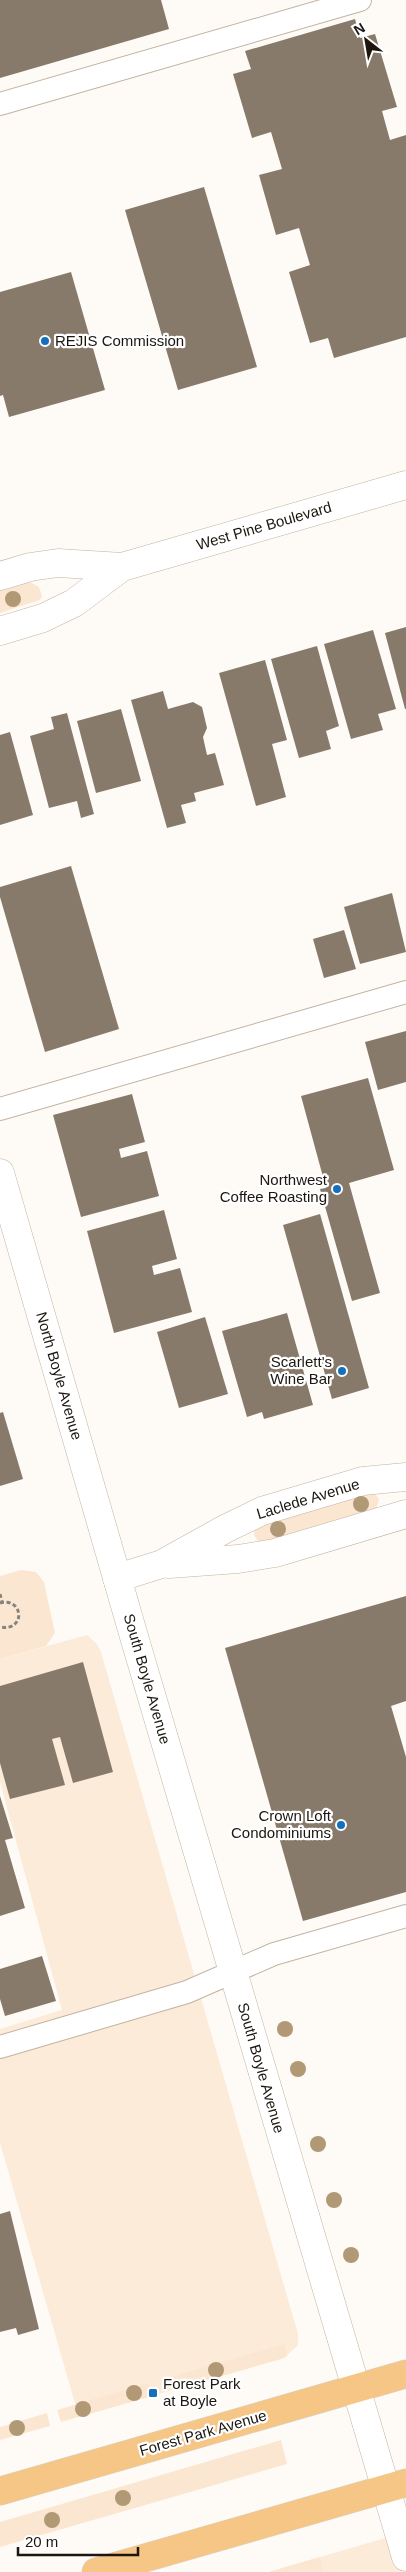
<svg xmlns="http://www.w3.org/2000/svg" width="406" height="2572" font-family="Helvetica,sans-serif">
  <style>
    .built { fill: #fcebd8 }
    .green { fill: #fbe7d1 }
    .building { fill: #887a6b }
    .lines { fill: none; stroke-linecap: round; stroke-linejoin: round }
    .lane-casing { stroke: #c2b3a2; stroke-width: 24 }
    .street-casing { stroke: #c2b3a2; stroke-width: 29 }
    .secondary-casing { stroke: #c2b3a2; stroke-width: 29 }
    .primary-casing { stroke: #d6d5d4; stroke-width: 29 }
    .path { stroke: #86827d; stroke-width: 3; stroke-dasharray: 4 2.5; stroke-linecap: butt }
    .lane { stroke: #fff; stroke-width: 22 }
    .street { stroke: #fff; stroke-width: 28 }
    .secondary { stroke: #fff; stroke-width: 28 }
    .primary { stroke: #f5c685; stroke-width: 28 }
    .tree { fill: #b19976 }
    .poi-dot { fill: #146fbc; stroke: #fff; stroke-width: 2 }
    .labels { text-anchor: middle; stroke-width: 4.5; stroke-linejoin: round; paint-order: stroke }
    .poi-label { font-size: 15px; fill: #1b1610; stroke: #fff; text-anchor: end }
    .street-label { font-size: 15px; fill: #1b1610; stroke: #fff }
  </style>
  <rect width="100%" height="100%" fill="#fefbf7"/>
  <!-- built -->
  <g class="built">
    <path d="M87 1635 97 1644 101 1652 298 2334V2345L284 2358 79 2417 0 2143V2029L62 2010 0 1782V1659Z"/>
    <path d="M406 2532V2572H269L320 2557Z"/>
  </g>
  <!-- green -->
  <g class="green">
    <path d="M30 582 39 587 42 596 40 600 0 613V590Z"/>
    <path d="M364 1492 375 1494 379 1499 376 1510 261 1543C253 1538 252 1531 257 1523Z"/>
    <path d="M21 1570 36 1572 44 1582 55 1633 46 1646 0 1659V1576Z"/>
    <path d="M285 2344 287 2356 284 2358 174 2390 170 2377Z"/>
    <path d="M148 2383 152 2396 61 2422 57 2410Z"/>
    <path d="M47 2413 50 2426 0 2440V2427Z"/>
    <path d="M281 2440 287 2464 0 2547V2522Z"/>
    <path d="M320 2557 323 2571 320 2572H269Z"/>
  </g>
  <!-- building -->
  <g class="building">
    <path d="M0 0H161L169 29 0 78Z"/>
    <path d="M355 19 360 38 375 34 397 107 382 111 390 140 406 135V337L334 358 328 338 310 343 289 272 310 265 299 228 276 235 259 175 282 169 271 132 252 138 233 74 251 69 245 51Z"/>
    <path d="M204 187 257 367 178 390 125 210Z"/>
    <path d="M71 272 105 390 9 417 3 395 0 396V292Z"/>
    <path d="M406 627V709H405L385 633Z"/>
    <path d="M373 630 396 709 378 714 383 730 351 739 324 644Z"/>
    <path d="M317 646 339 726 326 731 331 749 299 758 271 659Z"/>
    <path d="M265 660 287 740 272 744 286 797 256 806 219 673Z"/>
    <path d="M163 691 168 709 193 702 202 707 207 728 203 737 207 755 215 753 224 785 194 793 196 801 181 805 186 823 167 828 131 700Z"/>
    <path d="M121 709 141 781 96 793 77 721Z"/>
    <path d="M67 713 94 814 81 818 77 801 49 808 30 736 54 729 51 717Z"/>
    <path d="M10 732 33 815 0 825V735Z"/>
    <path d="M71 866 119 1029 45 1052 0 897V887Z"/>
    <path d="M392 893 406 952 360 964 344 907Z"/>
    <path d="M344 930 356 969 324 978 313 939Z"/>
    <path d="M406 1031V1082L378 1090 365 1042Z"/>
    <path d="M368 1078 394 1170 349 1183 380 1293 352 1301 320 1189 326 1188 301 1096Z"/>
    <path d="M132 1094 145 1142 119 1149 121 1158 147 1151 159 1196 81 1217 53 1115Z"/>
    <path d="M164 1210 177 1259 152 1266 154 1275 180 1268 192 1312 114 1333 87 1231Z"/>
    <path d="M320 1214 369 1388 332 1399 283 1225Z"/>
    <path d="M287 1313 313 1405 264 1419 262 1412 247 1417 222 1331Z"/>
    <path d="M205 1317 228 1394 179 1408 157 1332Z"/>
    <path d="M3 1412 23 1479 0 1486V1413Z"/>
    <path d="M406 1596V1701L391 1706 406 1757V1892L303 1921 225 1648Z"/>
    <path d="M83 1662 113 1772 73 1783 60 1737 52 1739 65 1785 10 1799 0 1763V1686Z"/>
    <path d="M0 1796 13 1838 5 1840 25 1908 0 1916Z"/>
    <path d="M42 1956 56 2001 5 2016 0 1999V1969Z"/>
    <path d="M10 2211 39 2329 18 2335 16 2328 0 2332V2214Z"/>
  </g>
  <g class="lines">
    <!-- lane casing -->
    <g class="lane-casing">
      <g id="lane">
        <path d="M0 104 360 0"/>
        <path d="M0 1109 406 992"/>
        <path d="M0 2047 187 1992 274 1954 406 1916"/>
      </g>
    </g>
    <!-- street casing -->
    <g class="street-casing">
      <g id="street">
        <path d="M0 576 30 567 58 563 122 567 406 485"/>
        <path d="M0 631 43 618 74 603 122 567"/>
        <path d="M169 1564 238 1559 275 1553 406 1514"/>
        <path d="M117 1578 162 1564 225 1529 262 1511 363 1481 406 1477"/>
      </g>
    </g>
    <!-- secondary casing -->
    <g class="secondary-casing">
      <path id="secondary" d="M0 1173 135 1640 406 2557"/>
    </g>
    <!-- primary casing -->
    <g class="primary-casing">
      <g id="primary">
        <path d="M0 2491 406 2374"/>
        <path d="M96 2572 406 2483"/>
      </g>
    </g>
    <!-- path -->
    <g class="path">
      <path d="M0 1594 2 1602"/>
      <path d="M0 1603C24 1597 26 1632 0 1627"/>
    </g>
    <!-- lane -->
    <use href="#lane" class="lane"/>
    <!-- street -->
    <use href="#street" class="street"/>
    <!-- secondary -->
    <use href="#secondary" class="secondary"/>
    <!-- primary -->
    <use href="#primary" class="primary"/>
  </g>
  <!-- trees -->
  <g class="tree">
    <circle cx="13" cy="599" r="8"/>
    <circle cx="361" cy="1504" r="8"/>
    <circle cx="278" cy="1529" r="8"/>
    <circle cx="285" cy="2029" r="8"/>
    <circle cx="298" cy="2069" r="8"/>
    <circle cx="318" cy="2144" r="8"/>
    <circle cx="334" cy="2200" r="8"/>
    <circle cx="351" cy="2255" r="8"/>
    <circle cx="216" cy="2370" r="8"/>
    <circle cx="134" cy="2393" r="8"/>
    <circle cx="83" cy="2409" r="8"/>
    <circle cx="17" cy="2428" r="8"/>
    <circle cx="123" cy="2498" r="8"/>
    <circle cx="52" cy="2520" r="8"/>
  </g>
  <!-- markers -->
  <g class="poi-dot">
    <circle cx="45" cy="341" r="5"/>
    <circle cx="337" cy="1189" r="5"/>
    <circle cx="342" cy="1371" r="5"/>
    <circle cx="341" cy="1825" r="5"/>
    <rect x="148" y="2388" width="10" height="10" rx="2.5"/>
  </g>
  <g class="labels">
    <!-- poi labels -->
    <g class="poi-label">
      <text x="55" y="346" text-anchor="start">REJIS Commission</text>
      <text x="327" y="1185">Northwest<tspan x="327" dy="17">Coffee Roasting</tspan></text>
      <text x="332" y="1367">Scarlett's<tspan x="332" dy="17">Wine Bar</tspan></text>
      <text x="331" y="1821">Crown Loft<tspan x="331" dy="17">Condominiums</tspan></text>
      <text x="163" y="2389" text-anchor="start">Forest Park<tspan x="163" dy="17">at Boyle</tspan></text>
    </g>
    <!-- street labels -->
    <g class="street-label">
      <text transform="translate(264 526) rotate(-16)" y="5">West Pine Boulevard</text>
      <text transform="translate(59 1376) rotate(74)" y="5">North Boyle Avenue</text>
      <text transform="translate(308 1499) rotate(-17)" y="5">Laclede Avenue</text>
      <text transform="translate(147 1679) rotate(74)" y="5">South Boyle Avenue</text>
      <text transform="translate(261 2068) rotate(74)" y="5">South Boyle Avenue</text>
      <text transform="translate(203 2433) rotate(-16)" y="5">Forest Park Avenue</text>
    </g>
  </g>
  <!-- north arrow -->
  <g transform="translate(366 40) rotate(329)" stroke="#ffffff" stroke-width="4" paint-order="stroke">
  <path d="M0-4L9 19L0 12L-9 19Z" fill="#1b1610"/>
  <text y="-8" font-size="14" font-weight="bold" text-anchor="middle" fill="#1b1610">N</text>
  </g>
  <!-- scale -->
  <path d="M18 2547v8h120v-8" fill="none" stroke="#1b1610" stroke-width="2.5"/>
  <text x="25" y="2547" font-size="15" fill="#1b1610" stroke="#ffffff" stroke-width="4" paint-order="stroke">20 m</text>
</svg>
